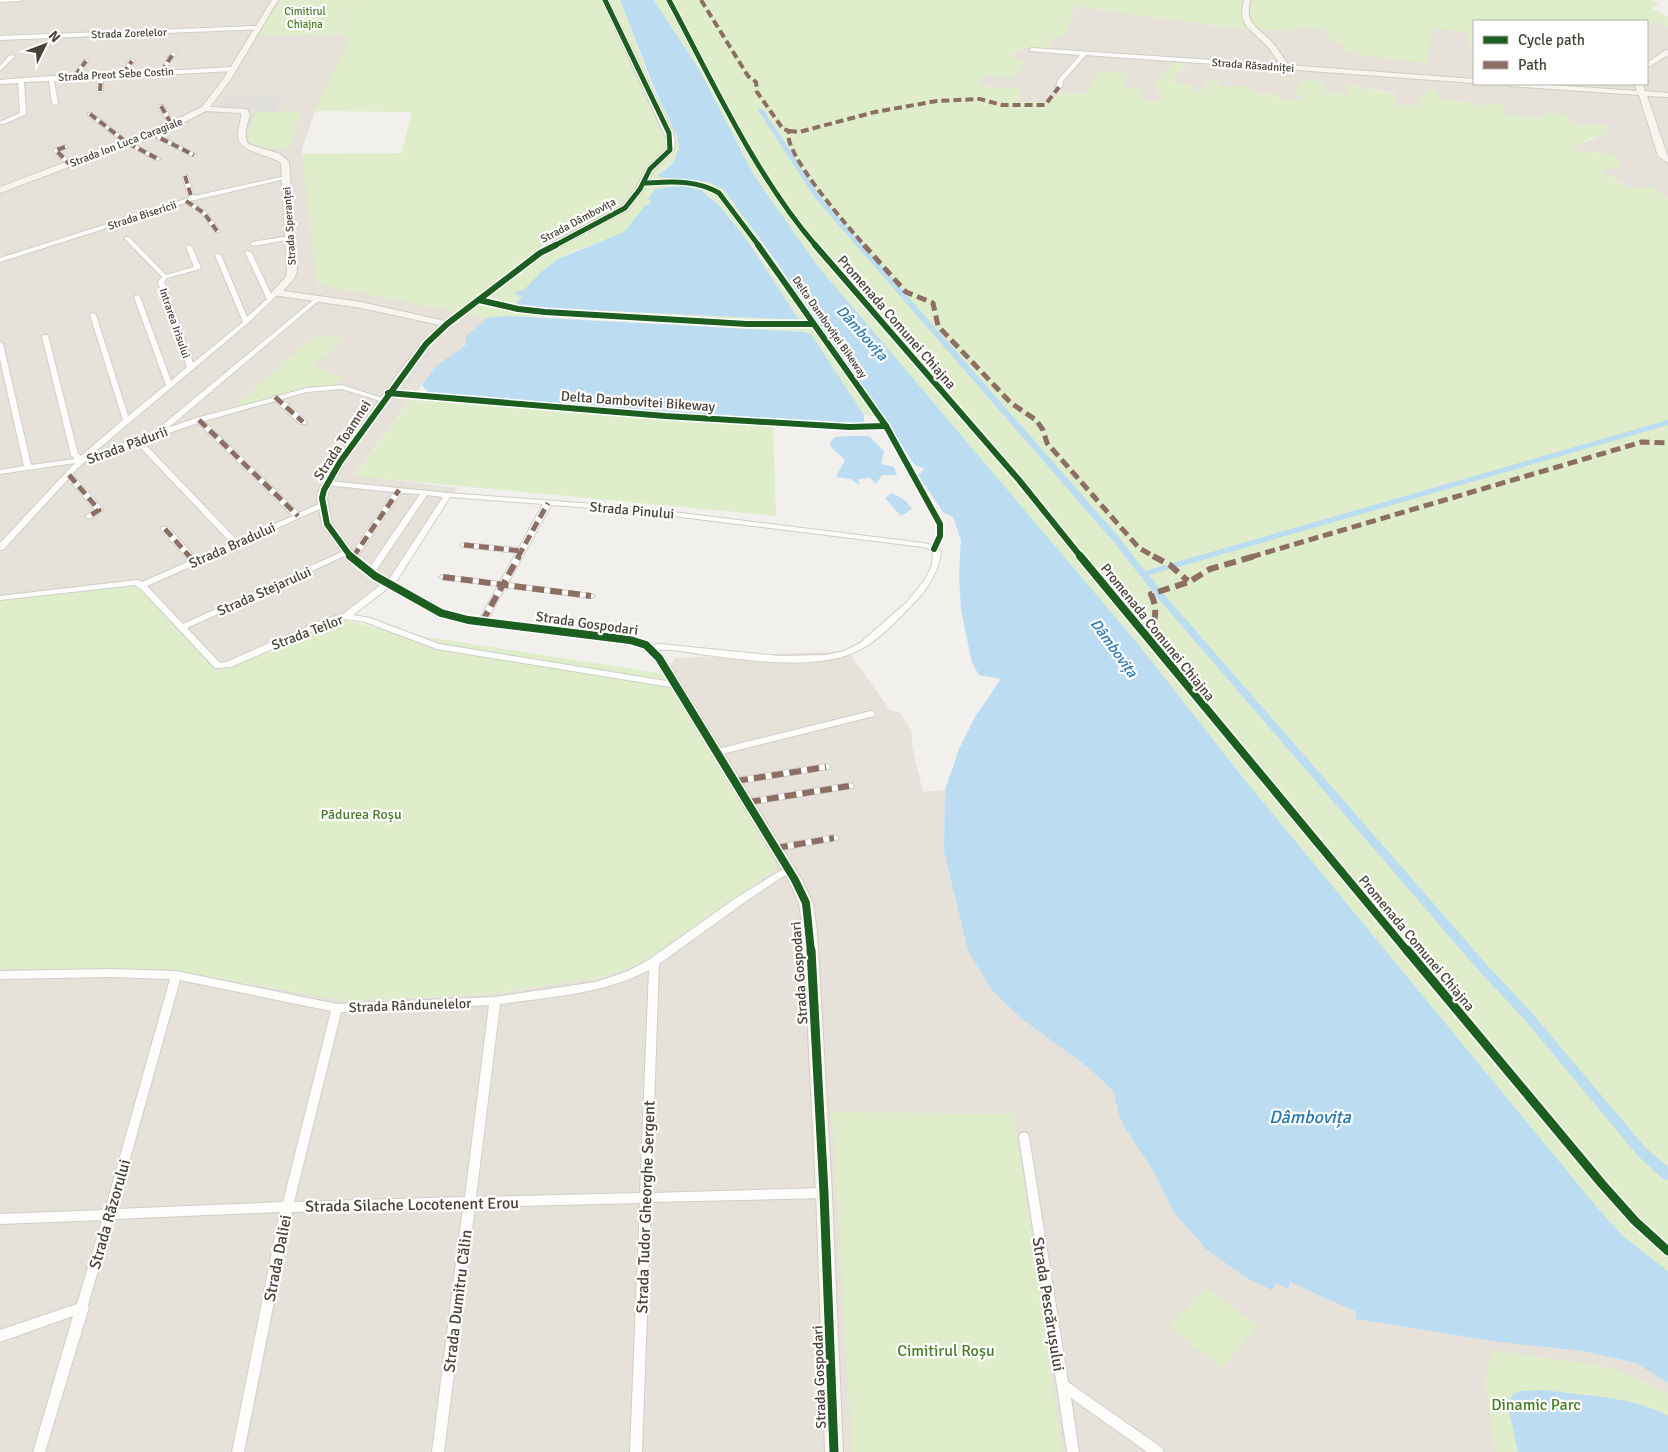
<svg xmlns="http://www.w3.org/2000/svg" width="1668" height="1452" font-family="Signika,sans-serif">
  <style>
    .residential { fill: #e6e2d9 }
    .green { fill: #dfedcb; fill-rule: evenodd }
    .parking { fill: #e1dfdb }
    .water { fill: #bbdcf1 }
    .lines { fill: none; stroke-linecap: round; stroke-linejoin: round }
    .canal { fill: #bbdcf1; fill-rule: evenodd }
    .street-casing { stroke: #d0cec9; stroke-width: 2 }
    .secondary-casing { stroke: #d2cdc2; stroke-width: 2 }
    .street { fill: #fdfdfc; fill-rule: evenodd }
    .secondary { fill: #f7f5ef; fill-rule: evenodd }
    .quiet-far2 { stroke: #8d6e63; stroke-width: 4; stroke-dasharray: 8 4; stroke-linecap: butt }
    .quiet-far1 { stroke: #8d6e63; stroke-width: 5; stroke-dasharray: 10 5; stroke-linecap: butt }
    .quiet { stroke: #8d6e63; stroke-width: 6; stroke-dasharray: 12 6; stroke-linecap: butt }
    .cycleway-far3-casing { stroke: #fff; stroke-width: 7 }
    .cycleway-far2-casing { stroke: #fff; stroke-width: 9 }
    .cycleway-far1-casing { stroke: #fff; stroke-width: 11 }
    .cycleway-casing { stroke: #fff; stroke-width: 12 }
    .cycleway-far3 { stroke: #1b5e20; stroke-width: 5 }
    .cycleway-far2 { stroke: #1b5e20; stroke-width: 6 }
    .cycleway-far1 { stroke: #1b5e20; stroke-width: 8 }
    .cycleway { stroke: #1b5e20; stroke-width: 9 }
    .labels { text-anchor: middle; stroke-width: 4.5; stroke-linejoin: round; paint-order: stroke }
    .far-park-label { font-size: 11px; fill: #487d27; stroke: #fff }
    .far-street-label { font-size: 11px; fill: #494237; stroke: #fff }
    .street-label { font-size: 14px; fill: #494237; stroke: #fff }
    .park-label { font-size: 14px; fill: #487d27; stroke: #fff }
    .water-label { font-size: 15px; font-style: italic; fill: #2b79b1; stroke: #fff }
    .near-street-label { font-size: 16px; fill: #494237; stroke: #fff }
    .near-park-label { font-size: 16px; fill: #487d27; stroke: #fff }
    .near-water-label { font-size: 18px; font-style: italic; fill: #2b79b1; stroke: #fff }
  </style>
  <rect width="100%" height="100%" fill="#f2f0ec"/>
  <!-- residential -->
  <g class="residential">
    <path d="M0 0H353L335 34 347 35V45L315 111 302 149 317 284 487 318 467 336 466 345 436 366 354 475 457 488 395 581 339 619 216 672 136 585 0 600Z"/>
    <path d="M1075 6 1253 31 1321 28 1334 42 1343 43 1342 52 1425 62 1434 28 1467 32 1474 65V84H1647V21H1639L1643 20 1668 27V199L1651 187 1631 188 1598 170 1618 156 1577 150 1574 147 1607 133 1606 125 1572 124 1505 115 1487 106 1436 98 1437 89H1427L1416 107 1394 104 1395 93 1347 85V94L1321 92 1326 83 1302 99 1281 100 1271 93 1257 95 1217 86 1220 81 1209 79 1200 93H1196L1186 84 1170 81 1187 64 1175 63 1155 84 1163 101H1142L1121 87 1128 75 1084 94 1060 92 1052 102H1019L1020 89 979 86 981 75 1023 48 1049 49 1052 37 1065 35Z"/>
    <path d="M848 651 890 710 899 712 912 731V746L923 792 945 790 944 851 968 951 1022 1019 1090 1069 1113 1091 1119 1115 1125 1128 1154 1172 1173 1211 1272 1290 1276 1282H1290L1356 1312 1357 1319 1499 1342 1582 1351 1636 1363 1668 1383V1452H0V969H144L182 972 348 1001 489 994 604 977 642 962 665 674 675 658Z"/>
  </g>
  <!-- green -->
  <g class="green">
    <path d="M282 0H352L332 35H257Z"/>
    <path d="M353 0H620C631 30 642 60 654 90 661 105 681 133 679 149 678 161 668 166 660 172L664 178C686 179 705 177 724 190L776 261 810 314 882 416 864 415 811 334 804 332 548 317 487 318 317 284 302 154 401 153 412 112 315 111 346 45 347 35 335 34ZM682 186 709 195 719 205 749 243 799 320 545 308 527 307 517 302C532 283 546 263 569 253 587 245 607 243 623 232 635 225 640 210 652 202L655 189Z"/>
    <path d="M654 0H1650L1659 4 1651 8 1668 17V27L1643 20 1474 21V65L1467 32 1434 29 1426 63 1342 52 1343 43 1334 42 1321 28 1253 31 1075 6 1065 36 1052 37 1049 49 1023 48 1010 56 1027 62 1013 78 981 75 979 86 1020 89 1019 102H1052L1060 92 1084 94 1100 70 1128 75 1121 87 1142 90V101H1163L1155 84 1175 63H1187L1170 81 1186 84 1200 93 1208 79 1220 80 1217 86 1248 87 1257 95 1271 93 1281 100 1302 99 1292 87 1293 85 1300 86 1303 79 1326 83 1322 92 1347 94V85L1396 94 1394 104 1416 107 1427 89H1438L1436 98 1487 106 1488 102 1504 105 1505 115 1540 118 1541 115 1549 112 1568 116 1573 124 1606 125 1608 133 1589 139 1575 148 1577 150 1618 156 1620 166 1599 171 1631 188 1651 187 1668 199V1271L1624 1237 1601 1212 1245 780 1139 645 817 265 755 177 700 71Z"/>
    <path d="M302 111 289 149C275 149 259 152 248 140V132L255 112Z"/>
    <path d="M317 334 343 340 313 367 327 371 324 374 343 375 332 386 288 394 232 408Z"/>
    <path d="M414 396 773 423 776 516 354 476Z"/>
    <path d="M136 585 217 672 339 619 395 632 665 674 712 750 777 862 774 871 642 962 604 977 489 994 348 1001 182 972 144 969H0V600Z"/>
    <path d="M832 1112 1014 1114 1062 1452H852Z"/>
    <path d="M1205 1287 1258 1326 1222 1368 1169 1327Z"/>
    <path d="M1492 1350 1608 1367 1640 1379 1668 1394V1452H1495L1485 1383Z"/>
  </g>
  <!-- parking -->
  <g class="parking">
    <path d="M282 96 276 112H255L248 132V140L255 145 265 149H289L288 152 271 153 246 145 245 113 255 112 256 108 274 107H216L222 98Z"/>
    <path d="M420 350 432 353 381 420 371 419Z"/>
  </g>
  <!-- water -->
  <g class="water">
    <path d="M620 0H654L700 71 755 177 817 265 1139 645 1245 780 1601 1212 1624 1237 1668 1271V1383L1636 1363 1582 1351 1499 1342 1356 1319V1312L1290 1282 1288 1289 1276 1283 1272 1290 1245 1277 1206 1249 1173 1211 1154 1172 1125 1128 1119 1115 1113 1091 1090 1069 1022 1019 992 990 968 951 944 851 945 790 959 749 975 717 1001 679 979 675 972 663 961 610 959 575 961 540 953 517 943 512 918 475 925 469 915 465 810 314 776 261 724 190C699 174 683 183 657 176L673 163 679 148 677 136 655 90Z"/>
    <path d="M682 186 701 190 719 205 749 243 799 320 545 308 517 305V302L522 296 514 294 518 290 523 291 541 272 558 259 624 232 645 206 652 202 648 199 655 189Z"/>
    <path d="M506 316 804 332 811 334 864 415V424L851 426 430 394 422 385 436 366 466 345V336L487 318Z"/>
    <path d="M849 436H869L884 451 881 464 894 467 897 475H882L876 484 870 478 858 479 860 485 850 479 836 477 845 460 831 447 830 442 835 437Z"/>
    <path d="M892 493 906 501 912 509 901 516 885 498Z"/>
    <path d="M1544 1390C1584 1396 1632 1396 1668 1416V1452H1518L1508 1406 1512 1395 1521 1391Z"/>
  </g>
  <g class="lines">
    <!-- canal -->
    <g class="canal">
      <path d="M759 109H763L820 196 1118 536 1145 571 1165 565 1168 566 1170 568 1168 570 1149 575 1161 590 1160 591 1162 592 1488 966 1532 1013 1645 1147 1668 1167V1180L1663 1179 1637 1155 1524 1019 1480 972 1156 596 1155 593 1153 592 1112 540 815 198 758 110Z"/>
      <path d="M1668 420V425L1179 567H1173L1171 565 1173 563Z"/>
    </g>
    <!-- street casing -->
    <g class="street-casing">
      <g id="street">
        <path d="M0 0H22L20 1 0 2Z"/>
        <path d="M257 26 259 27V29L0 40V36Z"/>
        <path d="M1032 48 1286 65 1289 67 1286 69 1086 55 1063 81 1062 87 1059 89 1056 87 1058 80 1080 55 1030 51V49Z"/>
        <path d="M173 52 176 54 164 71 232 67 235 69 232 71 103 78V91L100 93 97 91 98 78 54 81 58 103 55 105 52 103 49 81 24 82 26 114 4 124H0V122L20 113 18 83 0 84V80L51 76H73L84 60 86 59 89 61 78 76 98 75 101 73 103 75 121 74 130 60 132 59 135 61 126 73 159 72 171 53Z"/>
        <path d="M10 55 15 56 0 71V66Z"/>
        <path d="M159 105H163L175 125 174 126H170L158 106Z"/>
        <path d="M88 113H92L128 141 161 159 156 160 124 143 88 115Z"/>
        <path d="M148 132H152L197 155 192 156 148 134Z"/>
        <path d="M65 145 68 147 60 151 71 163V165H67L53 150Z"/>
        <path d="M183 175 188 176 194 196 286 176 289 178 190 201 206 212 220 231 219 232H215L202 214 185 203 0 262V258L189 198 182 176Z"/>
        <path d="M290 236 292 237V239L253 246 250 244 253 242Z"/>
        <path d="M125 237H129L166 275 194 267 186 247 189 245 192 247 201 268 200 269 167 278 164 282 193 363 243 322 215 255 216 254 221 255 247 317 267 299 245 252 246 251 251 252 271 294 276 291 279 293 248 323 91 455 133 440 134 438 161 431 159 429 160 427 316 298 319 300 318 301 168 428 196 418 272 398 273 396H278L307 388 342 385 388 400 384 402 342 389 307 392 282 399 306 420V424H300L275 401 204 421 299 513 319 504H325L326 506 147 586 183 624 344 551H347L351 553 187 628 220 663 226 662 325 619 343 614 390 578 443 497 427 495 373 575H370L366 573 420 494 401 493 355 560H352L348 558 394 492 325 485V481H328L448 493 633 507 923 543C931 544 936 546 941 552 938 577 923 595 905 612 894 624 878 639 865 647 823 673 747 660 700 654 687 652 673 649 659 650 653 650 649 652 645 648L646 646 660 644 780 656 827 655 844 651 860 643 907 602 926 578 932 565 933 553 928 548 923 547 633 511 551 505 508 583 591 594 595 596 591 598 505 587 486 622 482 625 478 622 498 586 443 579 439 577 443 575 500 582 516 553 464 547 460 545 464 543 519 548 543 504 450 497 396 582 353 615 370 618 439 644 679 683 680 685 679 687 676 688 437 649 365 622 346 619 331 623 231 667 215 668 141 589 135 585 0 600V596L137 580 142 582 190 561 162 531 161 529 162 527H168L196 558 231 543 137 444 84 462 72 474 102 508 103 510C99 514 93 519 87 518L86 516 95 510 68 479 3 550H0V543L75 463 0 474V470L24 466 0 359V342L3 344 31 465 75 459 71 455 42 336 43 335H47L48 336 78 454 81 456 123 420 90 315 91 314 93 313 96 315 128 416 166 385 134 297 135 296 137 295 140 297 171 381 187 367 158 282 162 277 125 239ZM198 423 293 516 237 540 143 442Z"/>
        <path d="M871 711 874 712 875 714 874 716 718 755 714 752 718 749Z"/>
        <path d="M826 764 829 765 830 767 829 769 736 784 731 781 736 778Z"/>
        <path d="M849 783 852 784 854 786 852 788 749 805 744 802 749 799Z"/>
        <path d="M834 835 837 836 839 838 837 840 776 851 773 850 771 848 773 846 776 845Z"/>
        <path d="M788 866 791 867 793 869 791 871 742 904 659 964 651 1193 824 1188 828 1190 830 1193 828 1196 824 1198 651 1202 642 1452H630L640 1203 475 1207 444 1452H432L463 1207 292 1212 244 1452H232L280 1212 113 1219 88 1305 89 1307 45 1452H33L73 1316 0 1342V1330L77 1304 102 1220 0 1224V1214L105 1210 170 979 111 977 0 979V971L111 969 176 971 337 1004 495 997 596 982 628 971 650 959 736 898ZM649 970 640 1193 476 1197 500 1004C550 997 604 994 649 970ZM180 980 331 1011 283 1202 116 1209ZM489 1005 465 1197 294 1202 341 1012Z"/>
        <path d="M1024 1132 1028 1134 1029 1137 1068 1382 1162 1448 1164 1452H1147L1071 1398 1079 1452H1067L1019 1137 1020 1134Z"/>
      </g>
    </g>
    <!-- secondary casing -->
    <g class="secondary-casing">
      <g id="secondary">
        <path d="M272 0H278L231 79 210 107 247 109 250 115C247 125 243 135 248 144L280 154 289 162 297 272 293 280 283 291 361 302 445 321 537 251 622 206 636 188 647 167 666 149 667 140 602 0H608L673 133 675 140 674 150 654 170 644 189 628 210 543 255 450 326 429 346 408 372 345 462 329 490 327 498 332 524 356 556 379 574 445 610 468 616 630 636 650 642 665 658 802 880 813 903 817 930 832 1193 843 1452H825L816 1193 803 930 799 903 789 881 655 660 642 648 629 644 468 624 437 616 371 578 348 560 322 524 317 498 319 490 335 462 402 368 423 342 440 325 361 308 273 295 271 293 286 277 287 272 281 163C269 154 240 153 238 137 237 129 242 121 241 113L206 111 175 127 0 193V187L169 123 202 107 224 78Z"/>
        <path d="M1244 0H1250C1245 24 1256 26 1272 42 1278 49 1283 57 1288 65L1474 79V83L1283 69C1278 61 1273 53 1267 46 1251 29 1237 26 1244 0Z"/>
        <path d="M1665 50H1668V55L1647 68V63Z"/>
        <path d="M1505 84H1538L1637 91 1635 84H1643L1645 91 1668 93V97L1647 96 1668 157V163L1658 156 1639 95 1509 86Z"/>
      </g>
    </g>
    <!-- street -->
    <use href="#street" class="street"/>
    <!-- secondary -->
    <use href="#secondary" class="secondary"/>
    <!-- quiet-far2 -->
    <g class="quiet-far2">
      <path d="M701 0 748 76 756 82 757 92 783 129 789 131C781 151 849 228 865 246"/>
      <path d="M161 72 173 54"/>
      <path d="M123 74 132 61"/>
      <path d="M75 76 86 61"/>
      <path d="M100 91 101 75"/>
      <path d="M161 106 172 125"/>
      <path d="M90 114 126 142 158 159"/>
      <path d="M789 131 799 132 875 112 937 101 980 99 1002 105H1045L1059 87"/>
      <path d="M150 133 194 155"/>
      <path d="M65 147 56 150 69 164"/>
      <path d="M185 176 192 199"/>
      <path d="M186 201 204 213 217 231"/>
    </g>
    <!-- quiet-far1 -->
    <g class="quiet-far1">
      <path d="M864 245 906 292 933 303 938 326 1011 403 1036 420 1043 430 1047 443 1139 548 1155 557"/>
      <path d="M275 397 303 422"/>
      <path d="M199 420 298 516"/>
      <path d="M69 475 99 510 90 516"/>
      <path d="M165 529 190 557"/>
      <path d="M464 545 522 551"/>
      <path d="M353 557 399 490"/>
      <path d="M518 557 548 503"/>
      <path d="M1251 557 1642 442 1668 443"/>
    </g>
    <!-- quiet -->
    <g class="quiet">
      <path d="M189 556 194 561"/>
      <path d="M1153 556 1170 565 1188 581"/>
      <path d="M352 558 354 556"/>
      <path d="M443 577 591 596"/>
      <path d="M482 622 519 556"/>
      <path d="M1146 638C1155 623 1159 611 1151 594L1189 582 1210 569 1255 556"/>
      <path d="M736 781 826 767"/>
      <path d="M749 802 849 786"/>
      <path d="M776 848 834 838"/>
    </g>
    <!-- cycleway-far3 casing -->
    <g class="cycleway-far3-casing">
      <g id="cycleway-far3">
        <path d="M669 0C713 82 755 175 816 246"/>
        <path d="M644 183C670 182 695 179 719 193L759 246"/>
        <path d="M554 246 625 208 640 189 650 169 670 150 669 133 605 0"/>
      </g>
    </g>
    <!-- cycleway-far2 casing -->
    <g class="cycleway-far2-casing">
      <g id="cycleway-far2">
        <path d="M758 245 886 426 940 524V536L934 549"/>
        <path d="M815 245 1019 480 1081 557"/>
        <path d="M479 300 518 309 545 312 747 324H813"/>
        <path d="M388 393 665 416 849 427 886 426"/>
        <path d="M351 557 327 524 322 498 324 490 340 462 426 344 447 324 540 253 556 245"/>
      </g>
    </g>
    <!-- cycleway-far1 casing -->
    <g class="cycleway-far1-casing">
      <g id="cycleway-far1">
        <path d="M350 556 375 576 441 613 468 620 630 640 646 645 659 658 795 880 806 903 811 952"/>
        <path d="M1080 556 1408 952"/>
      </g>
    </g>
    <!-- cycleway casing -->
    <g class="cycleway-casing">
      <g id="cycleway">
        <path d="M811 950 824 1193 834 1452"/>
        <path d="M1407 950 1602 1184 1635 1221 1668 1251"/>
      </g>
    </g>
    <!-- cycleway-far3 -->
    <use href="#cycleway-far3" class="cycleway-far3"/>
    <!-- cycleway-far2 -->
    <use href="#cycleway-far2" class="cycleway-far2"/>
    <!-- cycleway-far1 -->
    <use href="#cycleway-far1" class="cycleway-far1"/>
    <!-- cycleway -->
    <use href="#cycleway" class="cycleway"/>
  </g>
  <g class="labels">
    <!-- far-park labels -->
    <g class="far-park-label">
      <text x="305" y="15">Cimitirul<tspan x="305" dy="13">Chiajna</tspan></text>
    </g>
    <!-- far-street labels -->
    <g class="far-street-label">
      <text transform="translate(129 33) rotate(-2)" y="4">Strada Zorelelor</text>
      <text transform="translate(1253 65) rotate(4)" y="4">Strada Răsadniței</text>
      <text transform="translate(116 74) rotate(-3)" y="4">Strada Preot Sebe Costin</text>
      <text transform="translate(126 142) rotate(-21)" y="4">Strada Ion Luca Caragiale</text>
      <text transform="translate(142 215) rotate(-18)" y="4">Strada Bisericii</text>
      <text transform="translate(578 220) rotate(-28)" y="4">Strada Dâmbovița</text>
      <text transform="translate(289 226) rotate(-94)" y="4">Strada Speranței</text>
      <text transform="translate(175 323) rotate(71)" y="4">Intrarea Irisului</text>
      <text transform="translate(830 327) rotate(55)" y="4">Delta Damboviței Bikeway</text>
    </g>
    <!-- street labels -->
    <g class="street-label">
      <text transform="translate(897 322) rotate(49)" y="5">Promenada Comunei Chiajna</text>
      <text transform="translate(638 401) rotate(4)" y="5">Delta Dambovitei Bikeway</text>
      <text transform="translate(342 440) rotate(-57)" y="5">Strada Toamnei</text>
      <text transform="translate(127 445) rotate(-20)" y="5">Strada Pădurii</text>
      <text transform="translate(632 510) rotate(5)" y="5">Strada Pinului</text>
      <text transform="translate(232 545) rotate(-24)" y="5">Strada Bradului</text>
      <text transform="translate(264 591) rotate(-24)" y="5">Strada Stejarului</text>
      <text transform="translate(587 623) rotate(8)" y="5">Strada Gospodari</text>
      <text transform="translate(307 632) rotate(-21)" y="5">Strada Teilor</text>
      <text transform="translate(1158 632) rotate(51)" y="5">Promenada Comunei Chiajna</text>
      <text transform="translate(1417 943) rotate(50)" y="5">Promenada Comunei Chiajna</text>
      <text transform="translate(799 973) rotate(-94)" y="5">Strada Gospodari</text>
      <text transform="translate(410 1005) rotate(-2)" y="5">Strada Rândunelelor</text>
      <text transform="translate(819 1377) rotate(-92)" y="5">Strada Gospodari</text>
    </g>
    <!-- park labels -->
    <g class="park-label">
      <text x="361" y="819">Pădurea Roșu</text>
    </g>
    <!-- water labels -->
    <g class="water-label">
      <text transform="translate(862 333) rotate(48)" y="5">Dâmbovița</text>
      <text transform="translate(1114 648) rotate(54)" y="5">Dâmbovița</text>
    </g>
    <!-- near-street labels -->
    <g class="near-street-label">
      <text transform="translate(412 1204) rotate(-1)" y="6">Strada Silache Locotenent Erou</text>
      <text transform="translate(645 1207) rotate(-88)" y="6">Strada Tudor Gheorghe Sergent</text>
      <text transform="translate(109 1214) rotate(-74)" y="6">Strada Răzorului</text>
      <text transform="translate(277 1258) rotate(-79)" y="6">Strada Daliei</text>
      <text transform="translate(457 1301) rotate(-83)" y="6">Strada Dumitru Călin</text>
      <text transform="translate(1049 1304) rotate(81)" y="6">Strada Pescărușului</text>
    </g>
    <!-- near-park labels -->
    <g class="near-park-label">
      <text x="946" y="1356">Cimitirul Roșu</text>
      <text x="1536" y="1410">Dinamic Parc</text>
    </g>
    <!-- near-water labels -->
    <g class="near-water-label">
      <text x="1310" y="1123">Dâmbovița</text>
    </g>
  </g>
  <!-- legend -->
  <rect x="1473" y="20" width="175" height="65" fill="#ffffff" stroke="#b6b3af"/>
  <rect x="1483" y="36" width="25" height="8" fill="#1b5e20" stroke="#b6b3af"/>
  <text x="1518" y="45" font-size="15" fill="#494237">Cycle path</text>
  <rect x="1483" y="61" width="25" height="8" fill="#8d6e63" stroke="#b6b3af"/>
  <text x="1518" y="70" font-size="15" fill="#494237">Path</text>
  <!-- north arrow -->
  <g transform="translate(45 45) rotate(48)" stroke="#ffffff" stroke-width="4" paint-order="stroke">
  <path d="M0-4L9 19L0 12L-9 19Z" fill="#494237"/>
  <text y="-8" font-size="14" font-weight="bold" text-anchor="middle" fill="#494237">N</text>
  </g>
</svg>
